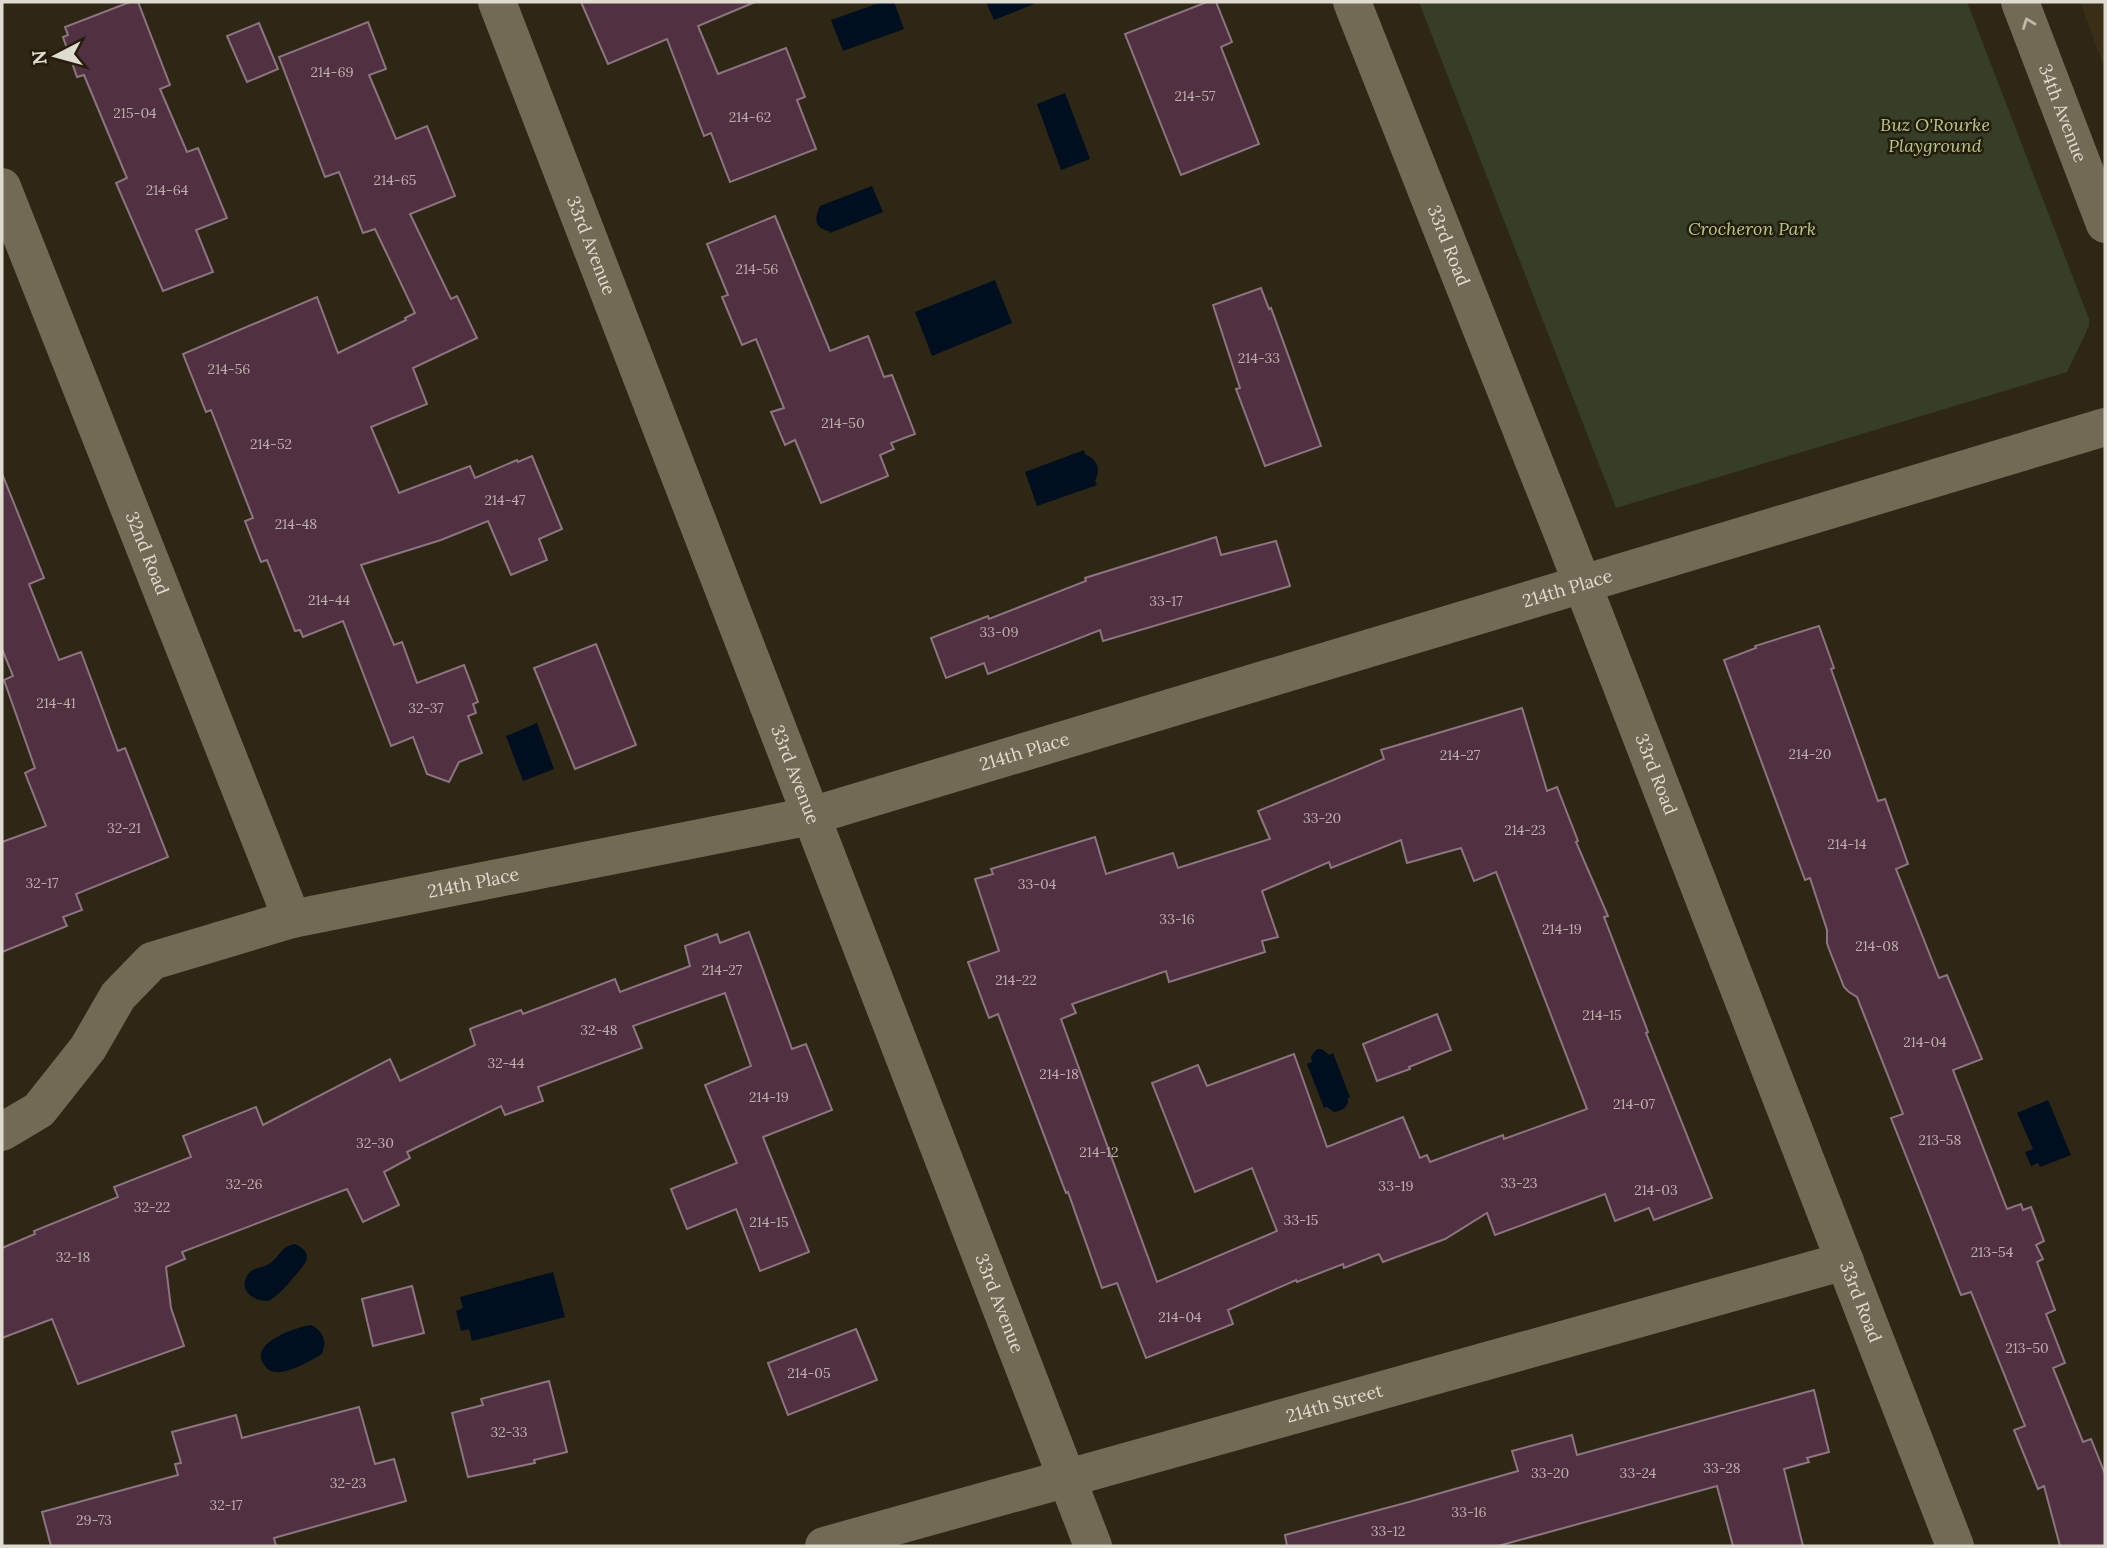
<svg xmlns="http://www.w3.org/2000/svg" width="2107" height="1548" font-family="Lora,serif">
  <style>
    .built { fill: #3a2f16 }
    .green { fill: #373e27 }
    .water { fill: #000f1f }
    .building { fill: #513041; stroke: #8c7580; stroke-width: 2; fill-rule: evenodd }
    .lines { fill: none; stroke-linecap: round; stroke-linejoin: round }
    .minor { stroke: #726a55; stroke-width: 38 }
    .oneway { stroke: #bfb9ab }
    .labels { text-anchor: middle; stroke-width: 5; stroke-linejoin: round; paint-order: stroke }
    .number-label { font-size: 14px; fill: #bcb0ac }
    .street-label { font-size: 18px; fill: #e0dbd0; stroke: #251d0b }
    .park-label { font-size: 18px; font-style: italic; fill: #b6c88a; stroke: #251d0b }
  </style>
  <rect width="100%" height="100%" fill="#2e2715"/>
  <!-- built -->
  <path class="built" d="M2080 2H2105V69L2082 7Z"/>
  <!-- green -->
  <path class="green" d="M1419 2H1967L2089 319V326L2067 372 1616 508Z"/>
  <!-- water -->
  <g class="water">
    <path d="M882 2H894L904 29 843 51 831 20Z"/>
    <path d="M986 2H1039L994 20Z"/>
    <path d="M1065 93 1090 159 1061 170 1037 104Z"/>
    <path d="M872 186 883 212 830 233 829 231C813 228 815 217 820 206Z"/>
    <path d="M995 280 1012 323 932 356 915 312Z"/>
    <path d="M1084 450 1085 454C1098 460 1101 469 1095 481L1097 485 1037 506 1025 472Z"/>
    <path d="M537 723 554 769 523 781 506 736Z"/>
    <path d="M1317 1049H1322L1329 1055 1333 1053 1350 1097 1348 1098C1349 1107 1342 1111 1334 1112L1327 1107 1324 1108 1307 1064 1312 1062 1311 1056Z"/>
    <path d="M2048 1100 2071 1155 2040 1167 2038 1163 2031 1166 2025 1152 2033 1149 2017 1113Z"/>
    <path d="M295 1244C318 1255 303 1266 293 1278 286 1286 279 1295 269 1301 254 1302 236 1290 249 1273 255 1267 263 1268 269 1264 280 1257 281 1246 295 1244Z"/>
    <path d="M553 1272 565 1317 472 1341 469 1329 461 1331 456 1311 463 1308 460 1297Z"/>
    <path d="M311 1325C324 1332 327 1341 322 1354 310 1361 293 1371 280 1372 274 1373 269 1371 265 1366 246 1344 296 1327 311 1325Z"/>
  </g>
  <!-- building -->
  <g class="building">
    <path d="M130 2H138L170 85 160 89 187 152 198 148 227 218 196 230 213 272 163 291 116 183 127 178 84 75 77 77 63 37 68 35 65 27Z"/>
    <path d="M581 2H755L698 26 718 74 786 48 805 97 797 100 816 149 730 182 711 133 704 136 667 39 608 64Z"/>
    <path d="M1207 2H1216L1232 42 1221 47 1259 144 1181 175 1125 34Z"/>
    <path d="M368 22 386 69 369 75 396 139 427 126 455 196 410 214 451 299 457 296 477 338 413 368 427 404 371 427 399 493 470 466 475 478 517 460 518 462 532 456 562 529 539 539 547 560 511 575 488 521 441 540 361 565 394 645 402 642 417 683 464 665 478 702 473 704 476 713 468 716 482 753 459 762 449 782 427 774 413 737 391 746 343 621 303 637 300 630 295 631 267 560 261 562 245 521 253 518 211 410 206 412 183 354 317 297 338 353 406 320 405 318 415 313 375 229 363 233 339 172 325 177 279 57Z"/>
    <path d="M259 23 278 69 247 82 227 36Z"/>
    <path d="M775 216 830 351 868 336 884 377 892 375 915 434 891 443 894 449 880 455 888 476 821 503 795 440 785 445 771 412 784 408 756 339 742 345 722 297 728 295 707 244Z"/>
    <path d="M1261 288 1269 309 1271 308 1321 446 1265 466 1236 389 1240 388 1213 305Z"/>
    <path d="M3 476 44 578 29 584 59 660 81 652 118 751 125 748 168 857 76 894 82 910 63 917 67 926 2 952V842L46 826 25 773 35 768 4 680 13 676 2 649V477Z"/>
    <path d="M1216 537 1221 555 1276 541 1290 586 1103 641 1100 630 988 674 984 663 946 678 931 638 988 616 989 619 1086 581 1085 578Z"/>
    <path d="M1819 626 1834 668 1831 669 1878 801 1885 799 1908 864 1896 869 1939 978 1947 975 1982 1059 1953 1070 2007 1209 2021 1204 2023 1210 2031 1207 2044 1241 2036 1245 2043 1259 2037 1262 2055 1310 2046 1314 2065 1363 2053 1368 2083 1442 2091 1439 2105 1474V1546H2060L2044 1486 2038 1489 2014 1430 2025 1426 1971 1292 1961 1295 1926 1206 1891 1118 1903 1114 1857 997 1849 992 1844 987 1829 949 1827 943V930L1810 878 1805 880 1724 660 1756 648 1755 646Z"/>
    <path d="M596 644 636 745 575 769 534 668Z"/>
    <path d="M1522 708 1547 791 1557 787 1578 841 1576 842 1608 916 1604 917 1648 1032 1646 1033 1712 1198 1654 1220 1649 1208 1615 1221 1605 1194 1495 1235 1487 1213 1445 1239 1383 1262 1379 1254 1344 1268 1343 1264 1297 1282 1296 1280 1228 1310 1233 1324 1146 1358 1117 1283 1102 1288 1068 1192 1066 1193 998 1014 989 1018 968 962 999 951 975 879 993 874 991 869 1095 837 1106 874 1173 853 1178 868 1270 839 1258 811 1384 759 1381 750ZM1401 840 1407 863 1461 848 1474 881 1496 872 1587 1109 1504 1139 1503 1135 1430 1162 1427 1155 1420 1158 1403 1117 1327 1147 1294 1054 1207 1086 1198 1065 1152 1083 1195 1192 1252 1168 1277 1231 1157 1282 1061 1019 1076 1013 1072 1004 1166 971 1169 982 1265 952 1262 941 1278 937 1262 891 1329 862 1331 868Z"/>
    <path d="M749 932 792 1049 806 1044 832 1110 763 1137 809 1252 760 1271 736 1209 687 1229 671 1189 737 1163 705 1085 751 1066 725 993 633 1026 642 1048 538 1087 543 1101 505 1115 501 1106 407 1152 410 1158 384 1172 399 1205 363 1222 347 1189 182 1252 185 1259 166 1267 171 1308 184 1346 78 1384 52 1319 2 1338V1248L35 1234 34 1231 118 1197 114 1187 191 1157 183 1136 256 1107 263 1125 390 1059 400 1081 475 1045 470 1029 472 1028 521 1010 523 1014 615 979 620 992 690 966 685 946 717 934 720 943Z"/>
    <path d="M1437 1014 1451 1050 1409 1067 1410 1069 1377 1081 1363 1044Z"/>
    <path d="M412 1286 424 1333 373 1346 362 1299Z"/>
    <path d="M856 1329 877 1380 788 1415 768 1363Z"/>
    <path d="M549 1381 567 1452 534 1460 535 1463 468 1477 452 1413 483 1405 481 1399Z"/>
    <path d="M1814 1390 1829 1452 1807 1458 1809 1462 1784 1469 1803 1546H1733L1717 1486 1498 1546H1287L1285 1535 1409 1502 1518 1471 1512 1451 1572 1435 1577 1455Z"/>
    <path d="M359 1407 375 1464 394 1459 406 1501 274 1538 276 1546H51L42 1512 178 1475 175 1464 181 1463 172 1432 236 1415 242 1438Z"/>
  </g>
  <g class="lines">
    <!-- minor -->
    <g class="minor">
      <path id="s1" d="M497 2 1093 1546"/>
      <path id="s2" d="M1352 2 1566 542 1955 1546"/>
      <path id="s3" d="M2020 2 2105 224"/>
      <path id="s4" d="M2 187 292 919"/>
      <path id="s5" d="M2 1132 39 1110 88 1048 118 996 152 961 292 919 811 816 2105 427"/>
      <path id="s6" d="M824 1546 1845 1261"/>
    </g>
  </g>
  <!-- one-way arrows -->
  <defs><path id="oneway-chevron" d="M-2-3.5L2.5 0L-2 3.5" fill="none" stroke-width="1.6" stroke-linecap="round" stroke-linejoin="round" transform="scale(1.75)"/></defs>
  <use class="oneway" href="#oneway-chevron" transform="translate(2028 23) rotate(-111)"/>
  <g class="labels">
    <!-- number labels -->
    <g class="number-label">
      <text x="332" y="77">214-69</text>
      <text x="1195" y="101">214-57</text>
      <text x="135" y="118">215-04</text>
      <text x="750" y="122">214-62</text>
      <text x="395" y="185">214-65</text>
      <text x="167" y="195">214-64</text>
      <text x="757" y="274">214-56</text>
      <text x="1259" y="363">214-33</text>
      <text x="229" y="374">214-56</text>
      <text x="843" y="428">214-50</text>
      <text x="271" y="449">214-52</text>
      <text x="505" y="505">214-47</text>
      <text x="296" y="529">214-48</text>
      <text x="329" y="605">214-44</text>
      <text x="1166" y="606">33-17</text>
      <text x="999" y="637">33-09</text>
      <text x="56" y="708">214-41</text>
      <text x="426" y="713">32-37</text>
      <text x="1810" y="759">214-20</text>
      <text x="1460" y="760">214-27</text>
      <text x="1322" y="823">33-20</text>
      <text x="124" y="833">32-21</text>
      <text x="1525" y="835">214-23</text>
      <text x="1847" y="849">214-14</text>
      <text x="42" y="888">32-17</text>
      <text x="1037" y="889">33-04</text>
      <text x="1177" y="924">33-16</text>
      <text x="1562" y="934">214-19</text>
      <text x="1877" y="951">214-08</text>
      <text x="722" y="975">214-27</text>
      <text x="1016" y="985">214-22</text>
      <text x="1602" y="1020">214-15</text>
      <text x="599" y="1035">32-48</text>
      <text x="1925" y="1047">214-04</text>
      <text x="506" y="1068">32-44</text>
      <text x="1059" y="1079">214-18</text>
      <text x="769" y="1102">214-19</text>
      <text x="1634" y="1109">214-07</text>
      <text x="1940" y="1145">213-58</text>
      <text x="375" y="1148">32-30</text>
      <text x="1099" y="1157">214-12</text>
      <text x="1519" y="1188">33-23</text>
      <text x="244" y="1189">32-26</text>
      <text x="1396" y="1191">33-19</text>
      <text x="1656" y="1195">214-03</text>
      <text x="152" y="1212">32-22</text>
      <text x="1301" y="1225">33-15</text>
      <text x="769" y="1227">214-15</text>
      <text x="1992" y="1257">213-54</text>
      <text x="73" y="1262">32-18</text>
      <text x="1180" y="1322">214-04</text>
      <text x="2027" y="1353">213-50</text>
      <text x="809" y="1378">214-05</text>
      <text x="509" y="1437">32-33</text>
      <text x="1722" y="1473">33-28</text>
      <text x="1550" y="1478">33-20</text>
      <text x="1638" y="1478">33-24</text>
      <text x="348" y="1488">32-23</text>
      <text x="226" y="1510">32-17</text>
      <text x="1469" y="1517">33-16</text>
      <text x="94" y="1525">29-73</text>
      <text x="1388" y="1536">33-12</text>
    </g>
    <!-- street labels -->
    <g class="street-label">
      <text dy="6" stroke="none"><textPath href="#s3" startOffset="119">34th Avenue</textPath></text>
      <text dy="6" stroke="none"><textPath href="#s1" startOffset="261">33rd Avenue</textPath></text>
      <text dy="6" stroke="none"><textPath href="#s2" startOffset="262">33rd Road</textPath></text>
      <text dy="6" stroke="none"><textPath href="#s4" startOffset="394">32nd Road</textPath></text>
      <text dy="6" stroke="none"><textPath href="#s5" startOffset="1696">214th Place</textPath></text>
      <text dy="6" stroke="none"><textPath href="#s5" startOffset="1129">214th Place</textPath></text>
      <text dy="6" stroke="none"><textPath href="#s2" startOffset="830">33rd Road</textPath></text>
      <text dy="6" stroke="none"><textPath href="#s1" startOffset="828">33rd Avenue</textPath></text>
      <text dy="6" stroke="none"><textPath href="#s5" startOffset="562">214th Place</textPath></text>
      <text dy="6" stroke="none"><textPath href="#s2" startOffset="1396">33rd Road</textPath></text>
      <text dy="6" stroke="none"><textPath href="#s1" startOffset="1395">33rd Avenue</textPath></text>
      <text dy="6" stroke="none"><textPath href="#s6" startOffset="530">214th Street</textPath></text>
    </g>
    <!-- park labels -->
    <g class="park-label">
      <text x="1935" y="131">Buz O'Rourke<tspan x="1935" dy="21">Playground</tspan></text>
      <text x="1752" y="235">Crocheron Park</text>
    </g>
  </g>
  <!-- border -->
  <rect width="2107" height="1548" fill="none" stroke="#e0dbd0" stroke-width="7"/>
  <!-- north arrow -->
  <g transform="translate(56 56) rotate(264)" stroke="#251d0b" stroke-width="5" paint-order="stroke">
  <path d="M0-5L12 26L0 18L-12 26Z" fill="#e0dbd0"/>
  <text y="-10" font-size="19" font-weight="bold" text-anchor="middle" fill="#e0dbd0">N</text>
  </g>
</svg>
